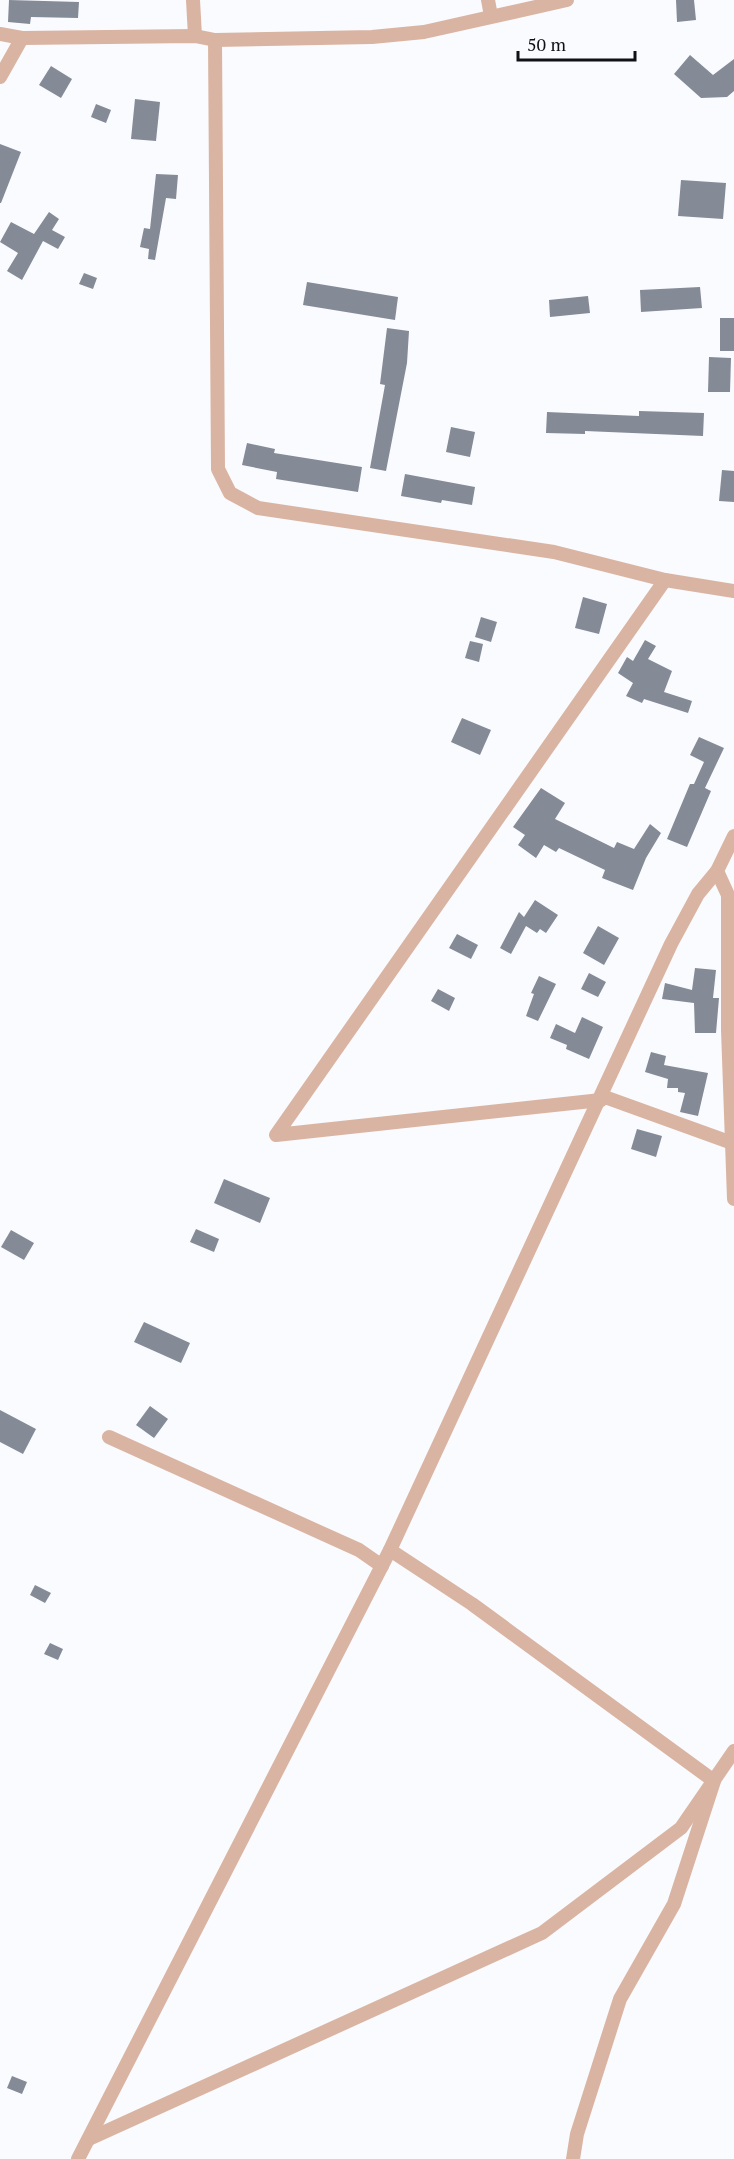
<svg xmlns="http://www.w3.org/2000/svg" width="734" height="2159" font-family="'PT Serif',serif">
  <style>
    .building { fill: #848a96 }
    .lines { fill: none; stroke-linecap: round; stroke-linejoin: round }
    .street { stroke: #dab4a2; stroke-width: 14 }
  </style>
  <rect width="100%" height="100%" fill="#fafbfe"/>
  <!-- building -->
  <g class="building">
    <path d="M9 0 79 2 78 18 31 17 30 24 8 22Z"/>
    <path d="M676 0H694L696 20 677 22Z"/>
    <path d="M690 55 713 75 734 59V91L727 97 701 98 674 74Z"/>
    <path d="M51 66 72 79 61 98 39 85Z"/>
    <path d="M135 99 160 102 156 141 131 139Z"/>
    <path d="M96 104 111 110 106 123 91 117Z"/>
    <path d="M0 144 21 152 1 203H0Z"/>
    <path d="M156 174 178 175 176 199 166 198 155 260 148 259 149 249 140 247 144 228 150 229Z"/>
    <path d="M681 180 726 183 723 219 678 216Z"/>
    <path d="M49 212 59 219 52 230 65 237 58 249 43 241 22 280 7 271 18 253 0 242 11 222 34 234Z"/>
    <path d="M84 273 97 278 93 289 79 284Z"/>
    <path d="M307 282 398 297 395 320 303 305Z"/>
    <path d="M700 287 702 308 641 312 640 290Z"/>
    <path d="M588 296 590 313 550 317 549 300Z"/>
    <rect x="720" y="318" width="14" height="33"/>
    <path d="M387 328 409 331 407 363 386 471 370 468 385 385 380 384Z"/>
    <path d="M709 357 731 358 730 392H708Z"/>
    <path d="M639 411 704 413 703 436 585 431V434L546 433 547 412 639 416Z"/>
    <path d="M451 427 475 432 470 457 446 452Z"/>
    <path d="M247 443 275 449 274 453 362 467 358 492 276 479 277 472 242 465Z"/>
    <path d="M722 470 734 471V502L719 501Z"/>
    <path d="M405 474 475 487 472 505 442 500 441 503 401 496Z"/>
    <path d="M583 597 607 604 599 634 575 628Z"/>
    <path d="M481 617 497 622 491 642 475 637Z"/>
    <path d="M645 640 656 646 648 659 672 671 664 692 692 701 688 713 644 699 642 703 626 696 633 683 618 673 627 657 633 661Z"/>
    <path d="M470 641 483 644 479 662 465 658Z"/>
    <path d="M462 718 491 730 480 755 451 742Z"/>
    <path d="M699 737 724 748 705 788 711 791 687 847 667 839 690 784H694L704 762 690 755Z"/>
    <path d="M541 788 565 803 555 819 614 848 617 842 634 849 650 824 661 833 646 858 633 890 602 878 605 870 559 848 556 852 544 845 536 858 518 845 525 835 513 827Z"/>
    <path d="M535 900 558 915 546 933 540 929 537 933 526 926 511 954 500 948 519 912 524 917Z"/>
    <path d="M598 926 619 938 604 965 583 953Z"/>
    <path d="M457 934 478 945 471 959 449 948Z"/>
    <path d="M695 968 716 970 713 998H719L716 1033H695L694 1003 662 999 665 983 692 990Z"/>
    <path d="M589 973 606 982 598 997 581 989Z"/>
    <path d="M539 976 556 984 538 1021 526 1016 534 994 531 993Z"/>
    <path d="M438 989 455 998 449 1011 431 1001Z"/>
    <path d="M582 1017 603 1027 589 1059 566 1049 567 1045 550 1038 556 1024 575 1033Z"/>
    <path d="M651 1052 666 1056 664 1065 708 1073 698 1116 680 1112 685 1093 678 1092V1088H667L668 1079 645 1072Z"/>
    <path d="M637 1129 662 1136 656 1157 631 1149Z"/>
    <path d="M224 1179 270 1198 260 1223 214 1203Z"/>
    <path d="M196 1229 219 1239 214 1252 190 1242Z"/>
    <path d="M11 1230 34 1243 24 1260 1 1247Z"/>
    <path d="M144 1322 190 1343 181 1363 134 1342Z"/>
    <path d="M150 1406 168 1419 154 1438 136 1425Z"/>
    <path d="M0 1410 36 1429 23 1454 0 1442Z"/>
    <path d="M35 1585 51 1593 45 1603 30 1595Z"/>
    <path d="M50 1643 63 1649 58 1660 44 1654Z"/>
    <path d="M12 2076 27 2082 22 2094 7 2088Z"/>
  </g>
  <g class="lines">
    <!-- street -->
    <g class="street">
      <path d="M193 0 195 36"/>
      <path d="M488 0 491 16"/>
      <path d="M0 34 22 38 195 36 215 40 372 37 424 32 567 0"/>
      <path d="M215 40 218 469 230 493 258 508 554 552 665 580 734 591"/>
      <path d="M0 77 22 38"/>
      <path d="M717 871 728 895V1030L734 1199"/>
      <path d="M602 1096 732 1143"/>
      <path d="M601 1100 276 1135 665 580"/>
      <path d="M109 1437 359 1550 382 1566"/>
      <path d="M390 1550 472 1604 714 1781 674 1904 620 1999 577 2134 573 2159"/>
      <path d="M89 2139 542 1933 681 1828 734 1751"/>
      <path d="M78 2159 390 1550 671 944 698 894 717 871 734 836"/>
    </g>
  </g>
  <!-- scale -->
  <path d="M518 51v9h117v-9" fill="none" stroke="#0f1116" stroke-width="3"/>
  <text x="527" y="51" font-size="18" fill="#0f1116" stroke="#fafbfe" stroke-width="4.5" paint-order="stroke">50 m</text>
</svg>
